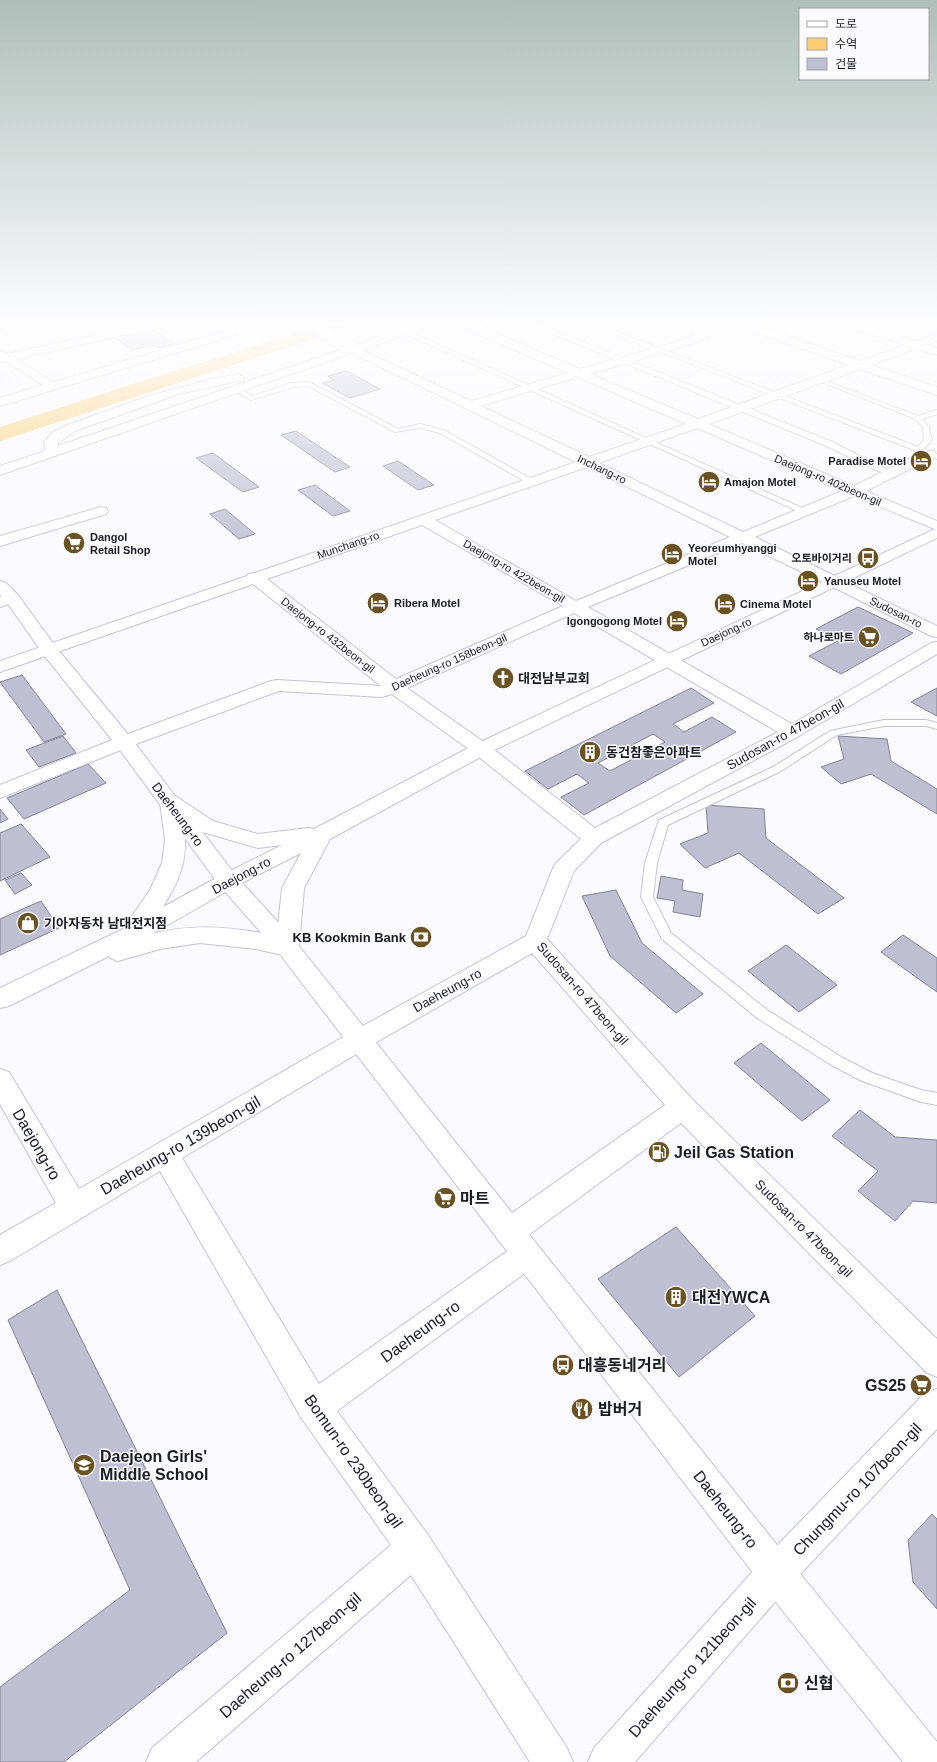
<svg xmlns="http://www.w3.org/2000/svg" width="937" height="1762" font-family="Arial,'Noto Sans KR',sans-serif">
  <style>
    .water { fill: #fbcd73 }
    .building { fill: #bfbfd3; stroke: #828295; fill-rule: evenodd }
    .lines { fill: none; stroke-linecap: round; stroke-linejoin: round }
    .service-casing { stroke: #c3c3d8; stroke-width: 2 }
    .minor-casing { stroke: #c3c3d8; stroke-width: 2 }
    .secondary-casing { stroke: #c3c3d8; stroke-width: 2 }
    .primary-casing { stroke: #c3c3d8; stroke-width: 2 }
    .service { fill: #fff; fill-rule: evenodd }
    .minor { fill: #fff; fill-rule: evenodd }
    .secondary { fill: #fff; fill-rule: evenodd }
    .primary { fill: #fff; fill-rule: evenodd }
    .minor-bridge-casing { stroke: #c3c3d8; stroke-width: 13; stroke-linecap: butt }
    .minor-bridge { stroke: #fff; stroke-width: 12 }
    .labels { text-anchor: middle; stroke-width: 3; stroke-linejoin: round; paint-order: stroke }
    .far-poi-label { font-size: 11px; font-weight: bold; fill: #1b1b23; stroke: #fafaff; text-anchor: start }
    .far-street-label { font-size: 11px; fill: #1b1b23; stroke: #fafaff }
    .poi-label { font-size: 13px; font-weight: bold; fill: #1b1b23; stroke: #fafaff; text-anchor: start }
    .street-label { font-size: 13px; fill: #1b1b23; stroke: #fafaff }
    .near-street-label { font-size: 16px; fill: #1b1b23; stroke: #fafaff }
    .near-poi-label { font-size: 16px; font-weight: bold; fill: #1b1b23; stroke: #fafaff; text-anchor: start }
  </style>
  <rect width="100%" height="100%" fill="#fafaff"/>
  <!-- water -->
  <path class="water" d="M331 322H366L0 441V427L155 377Z"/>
  <!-- building -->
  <g class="building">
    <path d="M215 322H231L233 324 221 326Z"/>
    <path d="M153 329 175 344 158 348 154 345 131 350 114 337Z"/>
    <path d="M346 371 380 389 350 398 322 383 334 380 328 376Z"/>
    <path d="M296 431 350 467 335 472 281 435Z"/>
    <path d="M213 453 259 487 243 492 196 458Z"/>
    <path d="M398 461 434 485 418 490 383 466Z"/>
    <path d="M315 485 350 511 333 516 298 490Z"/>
    <path d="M225 509 255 534 239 539 210 514Z"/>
    <path d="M858 607 913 633 841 674 809 656 838 641 816 629Z"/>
    <path d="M22 675 66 734 44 742 0 682Z"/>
    <path d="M691 688 714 703 673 724 684 732 712 717 736 732 584 815 561 797 589 783 577 774 548 789 525 771ZM653 734 665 742 610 771 598 763Z"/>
    <path d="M937 688V716L911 702Z"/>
    <path d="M63 736 76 753 39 767 26 750Z"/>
    <path d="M838 736 887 739 891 761 937 789V814L871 774 841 784 821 767 844 759Z"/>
    <path d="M88 764 106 783 24 819 7 798Z"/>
    <path d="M706 805 764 809 766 838 844 898 818 914 739 853 705 868 680 844 708 833Z"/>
    <path d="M0 809 8 819 0 823Z"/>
    <path d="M21 824 50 857 0 881V833Z"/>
    <path d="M21 873 32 885 15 894 5 880Z"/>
    <path d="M661 876 683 880 682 890 703 894 700 917 673 912 675 901 657 898Z"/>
    <path d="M616 890 642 943 703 994 676 1013 610 956 582 896Z"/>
    <path d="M41 901 59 928 0 955V919Z"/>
    <path d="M903 935 937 958V992L881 952Z"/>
    <path d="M786 945 837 985 799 1012 748 971Z"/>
    <path d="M761 1043 830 1100 802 1121 734 1063Z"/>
    <path d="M860 1110 895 1137 937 1140V1203L913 1201 895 1221 858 1191 878 1171 832 1136Z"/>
    <path d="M676 1227 755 1316 679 1377 598 1279Z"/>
    <path d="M57 1290 227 1633 64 1762H0V1687L130 1590 8 1320Z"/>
    <path d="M932 1514 937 1519V1609L913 1582 908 1540Z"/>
  </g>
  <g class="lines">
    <!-- service casing -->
    <g class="service-casing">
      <g id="service">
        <path d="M524 322H533L830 441 894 473 890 475H887L824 445Z"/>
        <path d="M583 322H592L918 447 924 440 923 428 916 419 816 380 821 379 918 416 937 410V414L922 419 929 428 932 440 924 449 937 454V459Z"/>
        <path d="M930 322H937V326Z"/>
        <path d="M404 331H408L809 511 805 513H802L404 333Z"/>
        <path d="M309 382 398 429 420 424 444 430 535 481 534 483H528L440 433 420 428 395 432 308 386 293 387 251 400 231 389 236 388 252 396 292 383Z"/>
        <path d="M884 720H926L937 723V729L926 726H884L837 735 781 771 668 825 657 863 653 897 671 933 767 1010 843 1058 872 1073 921 1090 937 1093V1105L921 1102 862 1081 833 1066 757 1018 662 939 641 897 645 863 659 820 773 767 830 731Z"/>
      </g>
    </g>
    <!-- minor casing -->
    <g class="minor-casing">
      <g id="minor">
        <path d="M33 322H54L53 324 0 336V330Z"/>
        <path d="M152 322H174L169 325 16 359 54 382 255 322H273L272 324 0 406V398L43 385 5 361 0 362V351L8 354Z"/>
        <path d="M420 322H437L436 324 509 322 504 325 481 327 580 369 683 340 700 333 709 322H720L708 337 691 344 590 374 698 419 849 365 730 324 729 322H746L860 361 937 334V341L871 365 937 387V395L860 369 709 424 854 486 924 451H934L936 454 934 457 866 491 937 521V530L854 496 755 537 839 578 841 581 839 584 833 586 827 584 742 543 588 607 792 724 931 643 937 642V654L799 736 601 843 574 871 547 939 692 1099 937 1339V1377L926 1372 681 1123 519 1242 509 1245 499 1242 494 1232 499 1222 665 1105 532 953 368 1047 182 1158 319 1384 516 1245 526 1241 536 1245 541 1255 536 1265 337 1411 428 1535 567 1748 573 1762H530L411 1575 196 1762H146L152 1748 391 1545 302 1419 160 1171 10 1261 0 1265V1235L56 1203 0 1104V1069L9 1072 79 1189 350 1033 526 936 553 868 556 863 581 839 474 753 392 694 382 697 279 691 131 746 0 798V785L117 738 271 681 277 680 381 686 253 584 0 672V661L247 576 248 574 255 573 576 462 352 353 0 475V466L42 452 46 449 44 442 52 433 67 425 149 396 217 378 238 374 242 376 244 378 242 380 179 394 75 431 58 443V446L343 349 341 347 343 345 347 344 353 346ZM466 329 568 373 471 401 362 350 419 330ZM578 377 686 424 589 457 481 406ZM697 428 842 491 743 532 599 463ZM587 467 730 537 576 601 435 520ZM422 525 563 606 396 679 267 579ZM574 613 778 732 595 828 488 745 407 688Z"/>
        <path d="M101 507 106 508 108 511 106 514 0 546V536Z"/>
        <path d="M12 593 18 595 20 598 18 601 0 607V597Z"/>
        <path d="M937 1389V1429L789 1586 635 1762H588L594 1748 763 1560 925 1393Z"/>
      </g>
    </g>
    <!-- secondary casing -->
    <g class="secondary-casing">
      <g id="secondary">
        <path d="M833 576 937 626V637L931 636 827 584 825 581 827 578Z"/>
        <path d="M0 581 6 583 18 595 55 646 131 738 236 876 295 941 789 1560 937 1742V1762H903L763 1586 279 953 220 886 117 746 43 654 6 601 0 595Z"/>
      </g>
    </g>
    <!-- primary casing -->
    <g class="primary-casing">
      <g id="primary">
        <path d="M838 322H855L937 348V355L839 324Z"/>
        <path d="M937 528V538L488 753 330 839 304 888 299 947 295 953 287 956 256 949 200 943 160 949 118 961 110 958 109 956 9 1006 0 1008V988L123 929 150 890 162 863 165 840 160 802 163 797 170 795 177 797 213 821 258 834 309 828 314 829 474 745ZM183 820 199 831 258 848 282 845 220 876 163 907C182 876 189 857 183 820ZM301 853 282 888 277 936C236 927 192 923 152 934L236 886Z"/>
      </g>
    </g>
    <!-- service -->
    <use href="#service" class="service"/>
    <!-- minor -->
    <use href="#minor" class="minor"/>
    <!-- secondary -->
    <use href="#secondary" class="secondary"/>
    <!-- primary -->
    <use href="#primary" class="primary"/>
    <!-- minor-bridge casing -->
    <g class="minor-bridge-casing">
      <path id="minor-bridge" d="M308 322 347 347"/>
    </g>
    <!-- minor-bridge -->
    <use href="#minor-bridge" class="minor-bridge"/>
  </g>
  <!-- sky -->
  <linearGradient id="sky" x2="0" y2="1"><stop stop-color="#afbeb9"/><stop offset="0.57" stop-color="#fdfdff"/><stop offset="1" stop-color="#fdfdff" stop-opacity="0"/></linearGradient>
  <rect width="937" height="569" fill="url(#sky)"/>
  <!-- icons -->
  <defs>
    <g id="hotel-disc" transform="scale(1.15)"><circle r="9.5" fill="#6a5222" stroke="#fafaff"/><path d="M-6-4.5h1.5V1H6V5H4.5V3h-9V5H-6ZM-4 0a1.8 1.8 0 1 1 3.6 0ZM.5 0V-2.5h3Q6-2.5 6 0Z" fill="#fff"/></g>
    <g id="supermarket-disc" transform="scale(1.15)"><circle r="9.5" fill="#6a5222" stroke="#fafaff"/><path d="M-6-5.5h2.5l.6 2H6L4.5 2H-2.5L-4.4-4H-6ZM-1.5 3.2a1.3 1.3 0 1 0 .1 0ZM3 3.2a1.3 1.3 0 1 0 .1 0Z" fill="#fff"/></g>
    <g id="bus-disc" transform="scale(1.15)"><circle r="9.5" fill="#6a5222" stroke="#fafaff"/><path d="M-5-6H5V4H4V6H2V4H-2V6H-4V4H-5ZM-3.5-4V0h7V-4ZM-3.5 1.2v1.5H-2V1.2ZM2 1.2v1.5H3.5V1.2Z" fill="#fff"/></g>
    <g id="church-disc" transform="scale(1.15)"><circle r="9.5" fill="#6a5222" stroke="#fafaff"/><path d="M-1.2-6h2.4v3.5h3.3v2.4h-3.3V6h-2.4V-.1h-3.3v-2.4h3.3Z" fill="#fff"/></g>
    <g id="building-disc" transform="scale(1.15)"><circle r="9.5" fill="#6a5222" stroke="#fafaff"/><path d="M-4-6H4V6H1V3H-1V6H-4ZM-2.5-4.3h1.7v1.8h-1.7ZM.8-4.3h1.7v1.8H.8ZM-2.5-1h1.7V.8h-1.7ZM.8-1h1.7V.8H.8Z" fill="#fff"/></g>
    <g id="shop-disc" transform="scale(1.15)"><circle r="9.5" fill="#6a5222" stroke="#fafaff"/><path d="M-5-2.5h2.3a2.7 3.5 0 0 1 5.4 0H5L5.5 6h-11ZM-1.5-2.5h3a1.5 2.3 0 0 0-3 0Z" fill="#fff"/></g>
    <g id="bank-disc" transform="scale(1.15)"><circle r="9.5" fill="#6a5222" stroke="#fafaff"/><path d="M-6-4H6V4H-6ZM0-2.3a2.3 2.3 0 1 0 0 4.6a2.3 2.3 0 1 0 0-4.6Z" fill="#fff"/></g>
    <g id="fuel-disc" transform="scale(1.15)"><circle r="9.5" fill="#6a5222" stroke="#fafaff"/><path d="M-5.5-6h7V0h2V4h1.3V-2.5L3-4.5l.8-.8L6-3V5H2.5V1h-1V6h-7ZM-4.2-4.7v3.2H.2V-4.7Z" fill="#fff"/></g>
    <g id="restaurant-disc" transform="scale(1.15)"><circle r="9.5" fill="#6a5222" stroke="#fafaff"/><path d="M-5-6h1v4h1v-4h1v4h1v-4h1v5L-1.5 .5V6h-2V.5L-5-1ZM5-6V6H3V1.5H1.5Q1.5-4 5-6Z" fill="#fff"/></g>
    <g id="school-disc" transform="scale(1.15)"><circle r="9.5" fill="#6a5222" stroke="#fafaff"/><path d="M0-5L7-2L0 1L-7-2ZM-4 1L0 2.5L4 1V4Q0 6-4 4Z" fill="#fff"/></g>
  </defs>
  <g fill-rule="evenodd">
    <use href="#hotel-disc" x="921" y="461"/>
    <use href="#hotel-disc" x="709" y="482"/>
    <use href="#supermarket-disc" x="74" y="543"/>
    <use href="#hotel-disc" x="672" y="554"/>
    <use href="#bus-disc" x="868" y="558"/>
    <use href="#hotel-disc" x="808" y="581"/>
    <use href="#hotel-disc" x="378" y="603"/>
    <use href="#hotel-disc" x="725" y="604"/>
    <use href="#hotel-disc" x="677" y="621"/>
    <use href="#supermarket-disc" x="869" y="637"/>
    <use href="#church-disc" x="503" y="678"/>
    <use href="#building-disc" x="590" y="752"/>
    <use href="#shop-disc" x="28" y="923"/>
    <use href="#bank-disc" x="421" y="937"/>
    <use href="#fuel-disc" x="659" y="1152"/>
    <use href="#supermarket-disc" x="445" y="1198"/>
    <use href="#building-disc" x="676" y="1297"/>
    <use href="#bus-disc" x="563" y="1365"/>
    <use href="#supermarket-disc" x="921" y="1385"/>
    <use href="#restaurant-disc" x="582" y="1409"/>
    <use href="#school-disc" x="84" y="1465"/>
    <use href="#bank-disc" x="788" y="1683"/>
  </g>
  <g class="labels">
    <!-- far-poi labels -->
    <g class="far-poi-label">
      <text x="906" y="465" text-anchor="end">Paradise Motel</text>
      <text x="724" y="486">Amajon Motel</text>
      <text x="90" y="541">Dangol<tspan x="90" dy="13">Retail Shop</tspan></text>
      <text x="688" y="552">Yeoreumhyanggi<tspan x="688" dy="13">Motel</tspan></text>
      <text x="852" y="562" text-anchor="end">오토바이거리</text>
      <text x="824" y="585">Yanuseu Motel</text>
      <text x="394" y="607">Ribera Motel</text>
      <text x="740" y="608">Cinema Motel</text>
      <text x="662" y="625" text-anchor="end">Igongogong Motel</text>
      <text x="854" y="641" text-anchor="end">하나로마트</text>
    </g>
    <!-- far-street labels -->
    <g class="far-street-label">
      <text transform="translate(602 469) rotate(26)" y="4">Inchang-ro</text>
      <text transform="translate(828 480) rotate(23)" y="4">Daejong-ro 402beon-gil</text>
      <text transform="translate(348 545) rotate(-19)" y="4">Munchang-ro</text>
      <text transform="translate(514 571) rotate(30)" y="4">Daejong-ro 422beon-gil</text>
      <text transform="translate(896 612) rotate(26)" y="4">Sudosan-ro</text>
      <text transform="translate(726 632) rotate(-25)" y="4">Daejong-ro</text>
      <text transform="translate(328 635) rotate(38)" y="4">Daejong-ro 432beon-gil</text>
      <text transform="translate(449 662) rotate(-24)" y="4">Daeheung-ro 158beon-gil</text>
    </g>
    <!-- poi labels -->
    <g class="poi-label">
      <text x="518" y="683">대전남부교회</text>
      <text x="606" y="757">동건참좋은아파트</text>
      <text x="44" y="928">기아자동차 남대전지점</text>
      <text x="406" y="942" text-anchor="end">KB Kookmin Bank</text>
    </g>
    <!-- street labels -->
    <g class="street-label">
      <text transform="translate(785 734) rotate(-29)" y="5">Sudosan-ro 47beon-gil</text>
      <text transform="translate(178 814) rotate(53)" y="5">Daeheung-ro</text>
      <text transform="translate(241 875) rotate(-28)" y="5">Daejong-ro</text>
      <text transform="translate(447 990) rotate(-29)" y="5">Daeheung-ro</text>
      <text transform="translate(583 993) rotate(49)" y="5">Sudosan-ro 47beon-gil</text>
      <text transform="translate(804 1228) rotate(45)" y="5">Sudosan-ro 47beon-gil</text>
    </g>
    <!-- near-street labels -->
    <g class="near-street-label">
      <text transform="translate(37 1144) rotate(60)" y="6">Daejong-ro</text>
      <text transform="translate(180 1145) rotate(-30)" y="6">Daeheung-ro 139beon-gil</text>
      <text transform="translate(420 1331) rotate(-36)" y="6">Daeheung-ro</text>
      <text transform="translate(354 1461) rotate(55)" y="6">Bomun-ro 230beon-gil</text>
      <text transform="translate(857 1489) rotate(-46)" y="6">Chungmu-ro 107beon-gil</text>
      <text transform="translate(726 1509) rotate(52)" y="6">Daeheung-ro</text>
      <text transform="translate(290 1655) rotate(-41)" y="6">Daeheung-ro 127beon-gil</text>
      <text transform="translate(692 1667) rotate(-48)" y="6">Daeheung-ro 121beon-gil</text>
    </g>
    <!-- near-poi labels -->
    <g class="near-poi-label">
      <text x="674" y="1158">Jeil Gas Station</text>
      <text x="460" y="1204">마트</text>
      <text x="692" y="1303">대전YWCA</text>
      <text x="578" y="1371">대흥동네거리</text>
      <text x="906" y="1391" text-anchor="end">GS25</text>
      <text x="598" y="1415">밥버거</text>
      <text x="100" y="1462">Daejeon Girls'<tspan x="100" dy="18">Middle School</tspan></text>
      <text x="804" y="1689">신협</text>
    </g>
  </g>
  <!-- legend -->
  <rect x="799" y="8" width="130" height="72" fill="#fafaff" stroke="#a1a1a7"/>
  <rect x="807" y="21" width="20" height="6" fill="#ffffff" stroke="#a1a1a7"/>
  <text x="835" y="28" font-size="12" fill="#1b1b23">도로</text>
  <rect x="807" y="38" width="20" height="12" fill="#fbcd73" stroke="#a1a1a7"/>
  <text x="835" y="48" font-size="12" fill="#1b1b23">수역</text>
  <rect x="807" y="58" width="20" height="12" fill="#bfbfd3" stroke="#a1a1a7"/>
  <text x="835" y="68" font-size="12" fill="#1b1b23">건물</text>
</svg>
